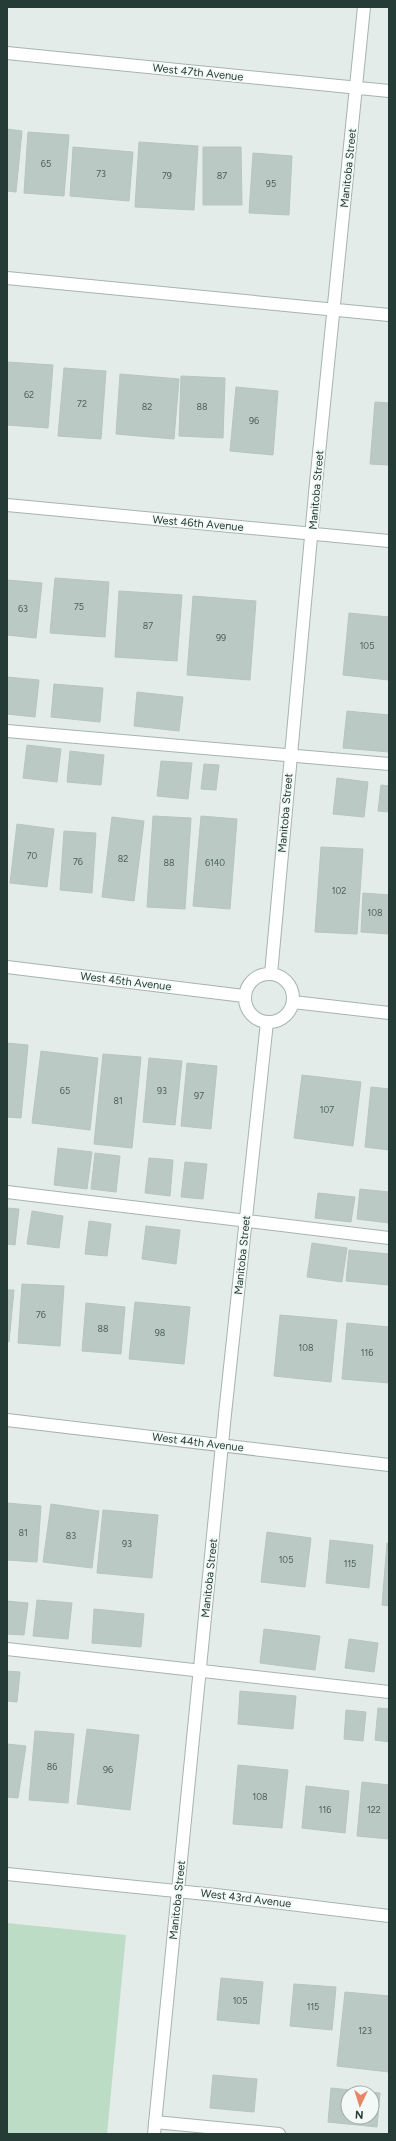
<svg xmlns="http://www.w3.org/2000/svg" width="396" height="2141" viewBox="0 0 396 2141" font-family="Figtree,sans-serif">
<style>
.green{fill:#bddcc5}
.building{fill:#bbc9c4;stroke:#b6c5bf;fill-rule:evenodd}
.lines{fill:none;stroke-linecap:round;stroke-linejoin:round}
.minor-casing{stroke:#a6b4af;stroke-width:14}
.minor{stroke:#fff;stroke-width:12}
.labels{text-anchor:middle;stroke-width:3.5;stroke-linejoin:round;paint-order:stroke}
.number-label{font-size:9px;fill:#4a5f59}
.street-label{font-size:11px;fill:#243c35;stroke:#f3f9f6}
</style>
<rect width="100%" height="100%" fill="#e3ece8"/>
<path class="green" d="M7,1923L126,1935L107,2134H7Z"/>
<path class="building" d="M7,129L22,131L16,192L7,191Z
M28,132L69,135L64,196L24,193Z
M139,142L198,146L194,210L135,207Z
M73,147L133,152L129,201L70,196Z
M203,147H241L242,205H203Z
M253,153L292,156L289,215L249,213Z
M7,362L53,365L48,428L7,425Z
M64,368L106,371L101,439L58,436Z
M120,374L179,379L174,439L116,434Z
M181,376L225,378L223,438L179,436Z
M236,387L278,391L273,455L230,451Z
M375,402L389,403V465L370,464Z
M55,578L109,582L105,637L50,633Z
M7,580L42,583L36,638L7,635Z
M119,591L182,595L177,661L115,657Z
M193,596L256,601L250,680L187,675Z
M349,613L389,617V680L343,675Z
M7,677L39,680L35,717L7,714Z
M54,684L103,688L100,722L51,717Z
M137,692L183,697L179,731L134,726Z
M347,711L389,715V752L343,748Z
M27,745L61,749L57,782L23,778Z
M70,751L104,755L101,785L67,782Z
M161,761L192,763L188,799L157,796Z
M204,764L219,765L216,790L201,789Z
M337,778L368,782L364,817L333,814Z
M381,785L389,786V812L378,811Z
M153,816L191,818L185,909L147,907Z
M201,816L237,819L230,909L193,906Z
M112,817L144,821L134,901L102,897Z
M17,824L54,829L47,887L10,883Z
M64,831L96,833L92,893L60,890Z
M321,847L363,849L357,934L315,932Z
M363,893L389,895V934L361,932Z
M7,1043L28,1045L21,1118L7,1117Z
M41,1051L98,1058L90,1130L32,1123Z
M103,1054L141,1057L132,1148L94,1144Z
M149,1058L182,1061L175,1125L143,1122Z
M187,1063L217,1066L211,1129L181,1126Z
M302,1075L361,1082L353,1146L294,1138Z
M371,1087L389,1089V1150L365,1147Z
M58,1148L92,1152L87,1189L54,1185Z
M95,1153L120,1156L116,1192L91,1189Z
M149,1158L173,1160L170,1196L145,1193Z
M185,1162L207,1164L203,1199L181,1197Z
M360,1189L389,1192V1223L357,1219Z
M318,1193L355,1197L351,1222L315,1218Z
M7,1208L19,1209L15,1245L7,1244Z
M32,1211L63,1216L59,1248L27,1244Z
M89,1221L111,1224L107,1256L85,1254Z
M146,1226L180,1230L176,1264L142,1259Z
M312,1243L347,1248L342,1282L307,1277Z
M349,1250L389,1254V1285L346,1281Z
M22,1284L64,1286L60,1346L18,1343Z
M7,1290H14L9,1342L7,1341Z
M135,1302L190,1307L184,1364L129,1359Z
M86,1303L125,1307L121,1354L82,1351Z
M280,1315L337,1320L331,1382L274,1376Z
M347,1323L389,1327V1383L342,1379Z
M7,1503L41,1506L37,1562L7,1560Z
M51,1504L99,1511L92,1568L43,1562Z
M103,1510L158,1515L152,1578L97,1573Z
M267,1532L311,1538L305,1587L261,1582Z
M330,1540L373,1545L369,1588L326,1583Z
M387,1543L389,1544V1606L382,1605Z
M37,1600L72,1603L68,1639L33,1636Z
M7,1601L28,1603L24,1635L7,1634Z
M94,1609L144,1614L141,1647L92,1643Z
M264,1629L320,1636L315,1670L260,1663Z
M349,1639L378,1643L374,1672L345,1668Z
M7,1671L20,1672L17,1702L7,1701Z
M240,1691L296,1696L293,1729L238,1724Z
M378,1708L389,1709V1742L375,1740Z
M346,1710L366,1712L363,1741L344,1739Z
M87,1729L139,1735L130,1810L77,1804Z
M35,1731L74,1734L68,1803L29,1800Z
M7,1744L26,1746L18,1798L7,1797Z
M238,1765L288,1770L282,1828L233,1824Z
M362,1782L389,1785V1839L357,1836Z
M306,1786L349,1791L345,1833L302,1828Z
M221,1978L263,1982L259,2024L217,2020Z
M294,1984L336,1987L332,2030L290,2026Z
M345,1992L389,1996V2072L337,2066Z
M213,2075L257,2079L254,2112L210,2108Z
M331,2088L380,2093L377,2127L328,2122ZM348,2093H372V2117H348Z"/>
<g class="lines">
<g class="minor-casing">
<path id="minor" d="M7,53L389,91
M7,278L389,315
M7,505L389,541
M7,731L389,764
M7,967L244,996
M245 998a24 24 0 1 1 48 0a24 24 0 1 1-48 0Z
M271,974L315,493L364,7
M293,1002L389,1013
M7,1192L389,1238
M7,1420L389,1465
M7,1649L389,1692
M7,1874L216,1895L389,1916
M155,2122L279,2134
M154,2134L225,1414L267,1022"/>
</g>
<use href="#minor" class="minor"/>
</g>
<g class="labels">
<g class="number-label">
<text x="46" y="167">65</text>
<text x="101" y="177">73</text>
<text x="167" y="179">79</text>
<text x="222" y="179">87</text>
<text x="271" y="187">95</text>
<text x="29" y="398">62</text>
<text x="82" y="407">72</text>
<text x="147" y="410">82</text>
<text x="202" y="410">88</text>
<text x="254" y="424">96</text>
<text x="79" y="610">75</text>
<text x="23" y="612">63</text>
<text x="148" y="629">87</text>
<text x="221" y="641">99</text>
<text x="367" y="649">105</text>
<text x="32" y="859">70</text>
<text x="123" y="862">82</text>
<text x="78" y="865">76</text>
<text x="169" y="866">88</text>
<text x="215" y="866">6140</text>
<text x="339" y="894">102</text>
<text x="375" y="916">108</text>
<text x="65" y="1094">65</text>
<text x="162" y="1094">93</text>
<text x="199" y="1099">97</text>
<text x="118" y="1104">81</text>
<text x="327" y="1113">107</text>
<text x="41" y="1318">76</text>
<text x="103" y="1332">88</text>
<text x="160" y="1336">98</text>
<text x="306" y="1351">108</text>
<text x="367" y="1356">116</text>
<text x="23" y="1536">81</text>
<text x="71" y="1539">83</text>
<text x="127" y="1547">93</text>
<text x="286" y="1563">105</text>
<text x="350" y="1567">115</text>
<text x="52" y="1770">86</text>
<text x="108" y="1773">96</text>
<text x="260" y="1800">108</text>
<text x="325" y="1813">116</text>
<text x="374" y="1813">122</text>
<text x="240" y="2004">105</text>
<text x="313" y="2010">115</text>
<text x="365" y="2034">123</text>
</g>
<g class="street-label">
<text transform="translate(198 72) rotate(6)" y="4">West 47th Avenue</text>
<text transform="translate(348 168) rotate(-84)" y="4">Manitoba Street</text>
<text transform="translate(316 490) rotate(-85)" y="4">Manitoba Street</text>
<text transform="translate(198 523) rotate(5)" y="4">West 46th Avenue</text>
<text transform="translate(285 813) rotate(-85)" y="4">Manitoba Street</text>
<text transform="translate(126 981) rotate(7)" y="4">West 45th Avenue</text>
<text transform="translate(242 1255) rotate(-84)" y="4">Manitoba Street</text>
<text transform="translate(198 1442) rotate(7)" y="4">West 44th Avenue</text>
<text transform="translate(209 1578) rotate(-84)" y="4">Manitoba Street</text>
<text transform="translate(246 1898) rotate(7)" y="4">West 43rd Avenue</text>
<text transform="translate(177 1900) rotate(-84)" y="4">Manitoba Street</text>
</g>
</g>
<rect width="396" height="2141" fill="none" stroke="#243c35" stroke-width="16"/>
<g transform="translate(360 2105) rotate(184)"><circle r="19" fill="#f3f9f6" stroke="#a0ada9"/>
<path d="M0-3L7 15L0 10L-7 15Z" fill="#e98464"/>
<text y="-6" font-size="11" font-weight="bold" text-anchor="middle" fill="#243c35">N</text>
</g>
</svg>
